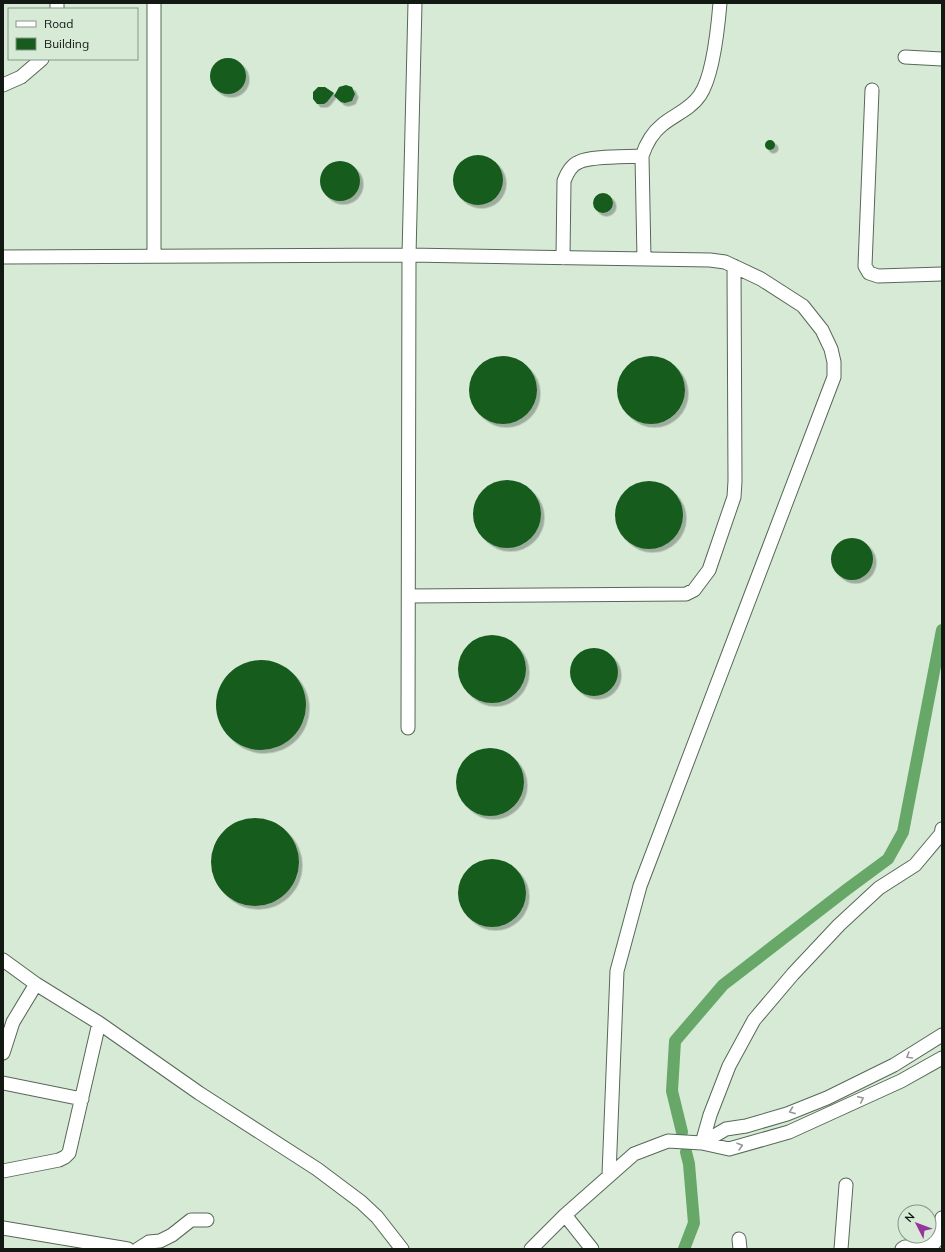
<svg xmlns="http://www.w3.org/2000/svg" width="945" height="1252" viewBox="0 0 945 1252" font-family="Mulish,sans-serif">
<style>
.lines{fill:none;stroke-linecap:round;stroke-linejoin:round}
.canal{stroke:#67a869;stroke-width:12}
.building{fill:#175b1f;filter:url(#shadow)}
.minor-casing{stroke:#576857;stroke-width:15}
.minor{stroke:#fff;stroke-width:13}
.oneway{stroke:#949794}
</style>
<defs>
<filter id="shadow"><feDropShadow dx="3.5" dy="3.5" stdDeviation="0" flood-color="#0004"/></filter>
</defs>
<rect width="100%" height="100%" fill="#d6ead6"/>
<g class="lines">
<path class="canal" d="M682,1132L672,1091L675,1041L723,985L846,890L888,859L903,832L942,630
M684,1249L694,1223L689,1164L686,1152"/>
</g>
<path class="building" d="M210 76a18 18 0 1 1 36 0a18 18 0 1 1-36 0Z
M346,85L352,87L355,94L352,101L345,103L341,102L334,96L339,87Z
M318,87H325L334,93L327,102L324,104H317L313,99V92Z
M765 145a5 5 0 1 1 10 0a5 5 0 1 1-10 0Z
M453 180a25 25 0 1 1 50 0a25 25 0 1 1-50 0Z
M320 181a20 20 0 1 1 40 0a20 20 0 1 1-40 0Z
M593 203a10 10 0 1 1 20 0a10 10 0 1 1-20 0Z
M617 390a34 34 0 1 1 68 0a34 34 0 1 1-68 0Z
M469 390a34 34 0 1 1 68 0a34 34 0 1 1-68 0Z
M473 514a34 34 0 1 1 68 0a34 34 0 1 1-68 0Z
M615 515a34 34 0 1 1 68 0a34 34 0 1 1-68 0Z
M831 559a21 21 0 1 1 42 0a21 21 0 1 1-42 0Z
M458 669a34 34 0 1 1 68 0a34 34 0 1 1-68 0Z
M570 672a24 24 0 1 1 48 0a24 24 0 1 1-48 0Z
M216 705a45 45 0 1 1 90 0a45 45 0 1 1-90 0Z
M456 782a34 34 0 1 1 68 0a34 34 0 1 1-68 0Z
M211 862a44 44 0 1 1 88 0a44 44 0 1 1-88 0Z
M458 893a34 34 0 1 1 68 0a34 34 0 1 1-68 0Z"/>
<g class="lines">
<g class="minor-casing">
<path id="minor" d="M57,3V9
M154,3V256
M905,57L942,59
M3,85L21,77L42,59
M872,90L865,266L869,273L878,276L942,274
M3,257L409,255L710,260L725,262L761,279L803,306L822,330L831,349L834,362V377L640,886L617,971L609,1175
M563,258L564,181C567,173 571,165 579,162C590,156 628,157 642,156
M644,259L642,156C646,144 652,133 662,125C674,115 691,109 700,95C713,76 718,27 720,3
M409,596L686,594L694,590L709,570L734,497L735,481L734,266
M408,728L409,255L415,3
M3,960L36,984L99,1023L199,1093L317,1169L361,1202L377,1217L402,1249
M3,1053L13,1022L36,984
M3,1083L82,1099
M702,1143L710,1115L729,1066L754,1020L793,974L839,925L879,888L915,865L941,834L942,829
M702,1143L726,1129L746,1126L787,1114L827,1098L894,1065L942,1035
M3,1171L59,1160L65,1157L69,1153L99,1023
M565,1215L592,1249
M3,1228L128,1249
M739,1239L740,1249
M138,1249L149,1242L160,1241L172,1235L191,1220H207
M531,1249L565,1215L634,1154L668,1141L702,1143L729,1149L789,1132L901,1081L942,1058
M841,1249L846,1185
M902,1249L905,1247L932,1245C940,1239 940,1228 942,1218"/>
</g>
<use href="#minor" class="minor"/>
</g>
<defs><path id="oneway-chevron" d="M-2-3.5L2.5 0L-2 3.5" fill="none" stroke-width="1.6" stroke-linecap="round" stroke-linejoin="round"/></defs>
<g class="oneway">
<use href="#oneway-chevron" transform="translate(909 1056) rotate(149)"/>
<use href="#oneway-chevron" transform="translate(861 1099) rotate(-25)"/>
<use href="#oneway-chevron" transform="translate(792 1111) rotate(159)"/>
<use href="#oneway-chevron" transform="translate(740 1146) rotate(-16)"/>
</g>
<rect width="945" height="1252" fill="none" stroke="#121812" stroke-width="8"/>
<rect x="8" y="8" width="130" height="52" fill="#d6ead6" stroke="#889688"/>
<rect x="16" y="21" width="20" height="6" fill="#ffffff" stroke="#889688"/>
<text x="44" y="28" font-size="12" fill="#121812">Road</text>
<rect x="16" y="38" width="20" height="12" fill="#175b1f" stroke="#889688"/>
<text x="44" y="48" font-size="12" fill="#121812">Building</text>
<g transform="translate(917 1224) rotate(312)"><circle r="19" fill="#d6ead6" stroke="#889688"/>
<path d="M0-3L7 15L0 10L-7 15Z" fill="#96359d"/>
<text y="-6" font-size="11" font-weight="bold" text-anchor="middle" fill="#121812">N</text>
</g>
</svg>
